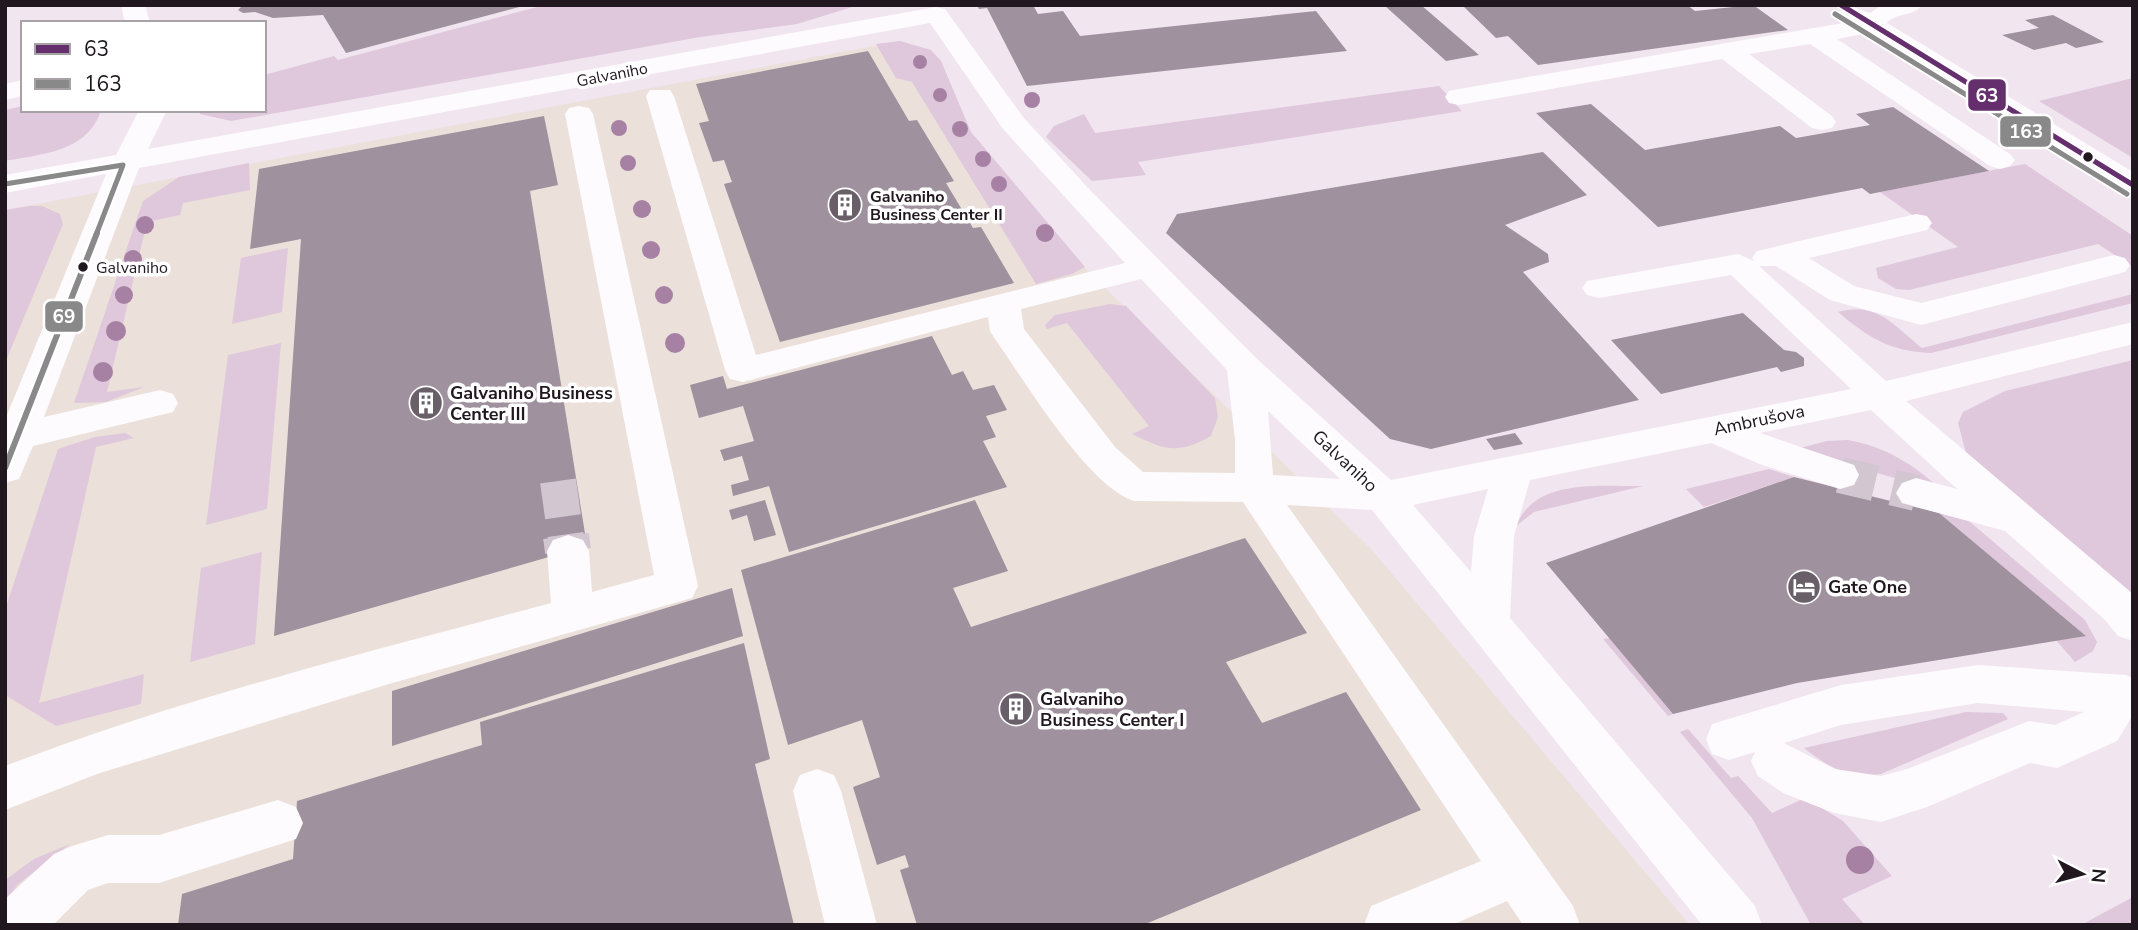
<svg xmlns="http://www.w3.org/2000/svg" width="2138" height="930" viewBox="0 0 2138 930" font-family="'Nunito Sans',sans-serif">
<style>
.commercial{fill:#ece0da}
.green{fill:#dfc7dc}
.building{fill:#9f919d}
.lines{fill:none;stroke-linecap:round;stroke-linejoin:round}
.minor-tunnel-far1{stroke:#d2c6d1;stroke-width:36;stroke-dasharray:36 18;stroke-linecap:butt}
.minor-tunnel{stroke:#d2c6d1;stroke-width:46;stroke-dasharray:46 23;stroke-linecap:butt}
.minor{fill:#fdfbfd;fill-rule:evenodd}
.bus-1-casing{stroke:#fff;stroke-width:9}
.bus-2-casing{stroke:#fff;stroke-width:9}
.bus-3-far1-casing{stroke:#fff;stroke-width:9}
.bus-3-casing{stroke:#fff;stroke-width:11}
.bus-1{stroke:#642f6c;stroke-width:5}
.bus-2{stroke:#898989;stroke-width:5}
.bus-3-far1{stroke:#898989;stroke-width:5}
.bus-3{stroke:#898989;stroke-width:6}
.tree{fill:#a681a4}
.bus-dot{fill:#20171f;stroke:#fff;stroke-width:2.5}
.labels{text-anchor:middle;stroke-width:7;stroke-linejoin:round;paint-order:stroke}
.far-street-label{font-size:16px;fill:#20171f;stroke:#fff}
.far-poi-label{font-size:16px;font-weight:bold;fill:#20171f;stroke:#fff;text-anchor:start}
.bus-label{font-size:16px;fill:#20171f;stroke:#fff;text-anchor:start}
.poi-label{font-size:18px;font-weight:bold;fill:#20171f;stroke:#fff;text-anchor:start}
.street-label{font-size:18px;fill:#20171f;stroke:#fff}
.line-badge{stroke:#fff;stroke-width:2.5}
.badge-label{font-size:19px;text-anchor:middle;font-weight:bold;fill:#fff}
</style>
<rect width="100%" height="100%" fill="#f1e5f0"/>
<path class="commercial" d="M900,41L931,50L941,61L971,132L1084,267L1371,549L1690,925H5V210Z"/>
<path class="green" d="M545,5H859L797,24L700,37L231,121L200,114L199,110H264V75L334,56L338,60Z
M900,41L931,50L941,61L971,132L1085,267L1072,274L1036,284L912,82L896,78L876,44Z
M2133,78V158L2039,101Z
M1439,86L1462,111L1138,162L1146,175L1092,181L1046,137L1054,126L1084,114L1095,133Z
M23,106V110H101C88,152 42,154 5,161V110Z
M249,163L250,190L183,203L180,215L147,222L107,392L144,387L106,402L74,403L143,201L179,177Z
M2025,164L2133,236V267L2098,244L1909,290L1896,289L1878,278L1876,268L1958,247L1880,192Z
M30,206H42L60,214L63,224L5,363V210Z
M288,248L282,312L232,324L241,258Z
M2133,294V303L1931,353C1889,351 1869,338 1838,312C1877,301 1893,325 1922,348Z
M1110,304L1126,306L1215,398L1218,417L1211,436C1177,455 1165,450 1132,434L1149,426L1067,323L1047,329L1045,325L1055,315Z
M281,343L267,509L206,525L228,355Z
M2133,360V598L1966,453L1958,423L1963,412L2005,391Z
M125,433L134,438L96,447L39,703L144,674L141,704L56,726L5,695V610L58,449L95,437Z
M1848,440C1887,447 1914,465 1943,491L1799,452L1800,448L1827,441Z
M1769,469L1794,477L1704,507L1686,489Z
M1643,486L1534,512L1516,526C1536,477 1601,487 1643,486Z
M1939,513L1969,521L2085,620L2097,642L2093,651L2075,662L2056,640L2085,635Z
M262,552L255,644L190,662L201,568Z
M1610,638L1673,714L1668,716L1603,639Z
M1966,712L2003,713L2008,719L1881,774C1848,778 1829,768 1804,748Z
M1688,729L1731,778L1738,776L1772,813L1805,798L1843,821L1892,876L1842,899L1865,925H1811L1752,818L1680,732Z
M70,844L17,885L5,905V880L34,859Z
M2133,897V925H2081Z"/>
<path class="building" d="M243,5H523V6L346,53L323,15L273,18L255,12L243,13L238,10Z
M977,5H1033L1038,14L1063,11L1080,36L1316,11L1347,51L1027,86L987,8L979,9Z
M1384,5H1421L1479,55L1446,61Z
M1462,5H1687L1695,11L1753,5L1788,30L1538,65L1508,36L1496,38Z
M2053,15L2104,42L2076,48L2066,43L2034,50L2002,35L2039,28L2025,20Z
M868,51L909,121L917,120L954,181L946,183L973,228L981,227L1014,283L780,342L724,184L732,182L724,160L713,162L699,123L709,121L696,84Z
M1591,104L1645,150L1780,126L1796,138L1870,125L1856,114L1893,107L1989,171L1870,194L1862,188L1658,227L1536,113Z
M544,116L558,185L530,191L587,546L274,636L301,239L250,249L259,169Z
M1543,152L1587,195L1505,225L1548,254L1549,262L1523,272L1639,400L1431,449L1390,439L1166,233L1177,214Z
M1743,313L1784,350L1796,352L1804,358V366L1781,372L1777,367L1661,394L1611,340Z
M932,336L952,375L963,371L973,390L994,385L1007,410L986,416L996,437L983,441L1007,487L789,552L769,486L733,496L731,485L749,480L742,456L724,461L720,450L754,441L743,406L699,418L690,385L723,376L727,389Z
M1515,433L1523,444L1494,450L1486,439Z
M1794,477L1939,513L2086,636L1797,683L1673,714L1546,563Z
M765,500L776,535L754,541L747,515L732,520L729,510Z
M975,500L1008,571L953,588L971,627L1245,538L1307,633L1226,662L1262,723L1346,692L1421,810L1143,925H917L900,870L909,867L905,855L877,865L853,787L880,777L862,720L788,745L741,570Z
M732,588L743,636L392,746V691Z
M744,643L770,759L755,764L794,925H178L182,894L293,859L297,801L482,745L480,722Z"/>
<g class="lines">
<path class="minor-tunnel-far1" d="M1840,475L1916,493
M558,481L566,538"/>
<path class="minor-tunnel" d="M566,536L568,551"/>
<path class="minor" d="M121,5H145L150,23H125Z
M1848,5L1870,13L1882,5H1922C1914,17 1896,12 1887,23L2133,172V194L2122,191L1868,33L1837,39L2010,154L2015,160L2010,166L2000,169L1990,166L1810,44L1749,54L1832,116L1836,122L1832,128L1822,130L1812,128L1722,59L1459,105L1449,103L1445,97L1449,91L1459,89L1849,22L1839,12Z
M936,7L945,9L1023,117L1089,189L1257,359L1391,480L1851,389L1731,275L1599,298L1587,295L1582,288L1587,281L1738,254L1754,261L1752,258L1757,251L1916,214L1927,216L1932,223L1927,230L1809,258L1854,286L1921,303L2114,255L2125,258L2130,265L2125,272L1921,325L1830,300L1776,266H1759L1886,381L2133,322V344L1906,401L2133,594V641L2118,636L2105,620L2005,531L1902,503L1896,493L1902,483L1916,478L1957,489L1871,410L1760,433L1854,465L1859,475L1854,485L1840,489L1762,465L1711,443L1530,480L1514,536L1510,618L1755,906L1762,925H1702L1372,510L1287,505L1573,906L1580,925H1523L1507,901L1452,925H1364L1371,906L1481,861L1243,502L1134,501C1087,486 1025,381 995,339L990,331L988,317L743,382L730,379L725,370L646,96L650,90H670L674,96L756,355L1125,263L1003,129L930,23L139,168L44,417L160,390L173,394L178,403L173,412L33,446L19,479L5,483V420L106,174L5,193V175L116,155L139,110H167L148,149ZM1141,279L1227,370L1235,439V473L1143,472L1115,447L1024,329L1021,309ZM1268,411L1340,479L1273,475ZM1488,489L1474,536L1471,572L1413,505Z
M23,80V96L5,100V84Z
M579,106L589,108L593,114L698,586L692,598L389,684L97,774L5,810V766C182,698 368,652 551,603L547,551L553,540L568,535L583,540L589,551L592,592L654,575L565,114L569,108Z
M1978,665L2126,675L2133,678V715L2117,741L2057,768L2030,763L1927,807L1881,822L1834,813L1783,793L1758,776L1751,761L1755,752L1729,760L1712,754L1706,739L1712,724L1841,685ZM1978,703L2084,712L2055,725L2029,721L1907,769L1881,776L1835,769L1784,743L1841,725Z
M817,769L834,775L841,791L877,925H825L793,791L800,775Z
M278,800L296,807L303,823L296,839L159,883H108L88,890L53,925H5L6,898L54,854L72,846L108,835H159Z"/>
<g class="bus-1-casing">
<path id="bus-1" d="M1841,5L2133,185"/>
</g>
<g class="bus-2-casing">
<path id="bus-2" d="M1835,14L2127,194"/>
</g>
<g class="bus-3-far1-casing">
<path id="bus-3-far1" d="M5,184L123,165
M96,235L123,165"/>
</g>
<g class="bus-3-casing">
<path id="bus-3" d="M5,468L97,233"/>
</g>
<use href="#bus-1" class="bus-1"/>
<use href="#bus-2" class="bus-2"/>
<use href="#bus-3-far1" class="bus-3-far1"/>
<use href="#bus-3" class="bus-3"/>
</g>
<g class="tree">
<circle cx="920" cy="62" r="7"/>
<circle cx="940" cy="95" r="7"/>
<circle cx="1032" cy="100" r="8"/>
<circle cx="619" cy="128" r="8"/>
<circle cx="960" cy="129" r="8"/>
<circle cx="983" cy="159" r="8"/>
<circle cx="628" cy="163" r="8"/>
<circle cx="999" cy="184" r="8"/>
<circle cx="642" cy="209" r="9"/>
<circle cx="145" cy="225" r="9"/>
<circle cx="1045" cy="233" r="9"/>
<circle cx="651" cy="250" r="9"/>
<circle cx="133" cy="259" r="9"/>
<circle cx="124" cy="295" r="9"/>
<circle cx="664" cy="295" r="9"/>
<circle cx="116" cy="331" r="10"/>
<circle cx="675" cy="343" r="10"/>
<circle cx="103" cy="372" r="10"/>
<circle cx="1860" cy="860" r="14"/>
</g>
<defs>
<g id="building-disc" transform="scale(1.75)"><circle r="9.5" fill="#695f68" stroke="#fff"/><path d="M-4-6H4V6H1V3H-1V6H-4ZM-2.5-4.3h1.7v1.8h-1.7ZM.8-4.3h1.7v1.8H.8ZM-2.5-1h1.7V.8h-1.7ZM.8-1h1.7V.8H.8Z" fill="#fff"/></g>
<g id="hotel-disc" transform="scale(1.75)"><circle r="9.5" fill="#695f68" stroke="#fff"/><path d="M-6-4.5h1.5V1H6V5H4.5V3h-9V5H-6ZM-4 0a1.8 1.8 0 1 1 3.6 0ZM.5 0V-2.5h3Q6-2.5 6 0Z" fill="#fff"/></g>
</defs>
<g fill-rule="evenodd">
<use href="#building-disc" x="845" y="205"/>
<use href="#building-disc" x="426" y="403"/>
<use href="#hotel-disc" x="1804" y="587"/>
<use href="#building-disc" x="1016" y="709"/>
</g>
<g class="bus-dot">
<circle cx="2088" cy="157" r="6"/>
<circle cx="83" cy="267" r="6"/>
</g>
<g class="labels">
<g class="far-street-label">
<text transform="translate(612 74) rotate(-11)" y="6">Galvaniho</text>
</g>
<g class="far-poi-label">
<text x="870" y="202">Galvaniho<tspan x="870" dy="18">Business Center II</tspan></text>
</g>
<g class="bus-label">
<text x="96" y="273">Galvaniho</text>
</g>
<g class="poi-label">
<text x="450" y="399">Galvaniho Business<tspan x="450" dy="21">Center III</tspan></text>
<text x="1828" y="593">Gate One</text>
<text x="1040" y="705">Galvaniho<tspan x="1040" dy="21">Business Center I</tspan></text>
</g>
<g class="street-label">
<text transform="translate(1759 420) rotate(-12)" y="6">Ambrušova</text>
<text transform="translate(1345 461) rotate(43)" y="6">Galvaniho</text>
</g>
</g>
<g class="line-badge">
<rect x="1967" y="78" width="40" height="34" rx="7" fill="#642f6c"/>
<rect x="1999" y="115" width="53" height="33" rx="7" fill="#898989"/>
<rect x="44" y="300" width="40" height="33" rx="7" fill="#898989"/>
</g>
<g class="badge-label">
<text x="1987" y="102">63</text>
<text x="2026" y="138">163</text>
<text x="64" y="323">69</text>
</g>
<rect width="2138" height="930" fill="none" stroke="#20171f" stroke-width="14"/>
<rect x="21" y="21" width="245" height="91" fill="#ffffff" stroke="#a6a2a5" stroke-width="2"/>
<rect x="35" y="44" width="35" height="10" fill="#642f6c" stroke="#a6a2a5" stroke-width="2"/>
<text x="84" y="56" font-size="21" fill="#20171f">63</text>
<rect x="35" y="79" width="35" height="10" fill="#898989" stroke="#a6a2a5" stroke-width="2"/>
<text x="84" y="91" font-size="21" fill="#20171f">163</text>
<g transform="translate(2082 874) rotate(96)" stroke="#ffffff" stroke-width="5" paint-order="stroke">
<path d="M0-5L12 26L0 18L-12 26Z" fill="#20171f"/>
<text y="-10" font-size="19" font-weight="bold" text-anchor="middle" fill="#20171f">N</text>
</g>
</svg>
